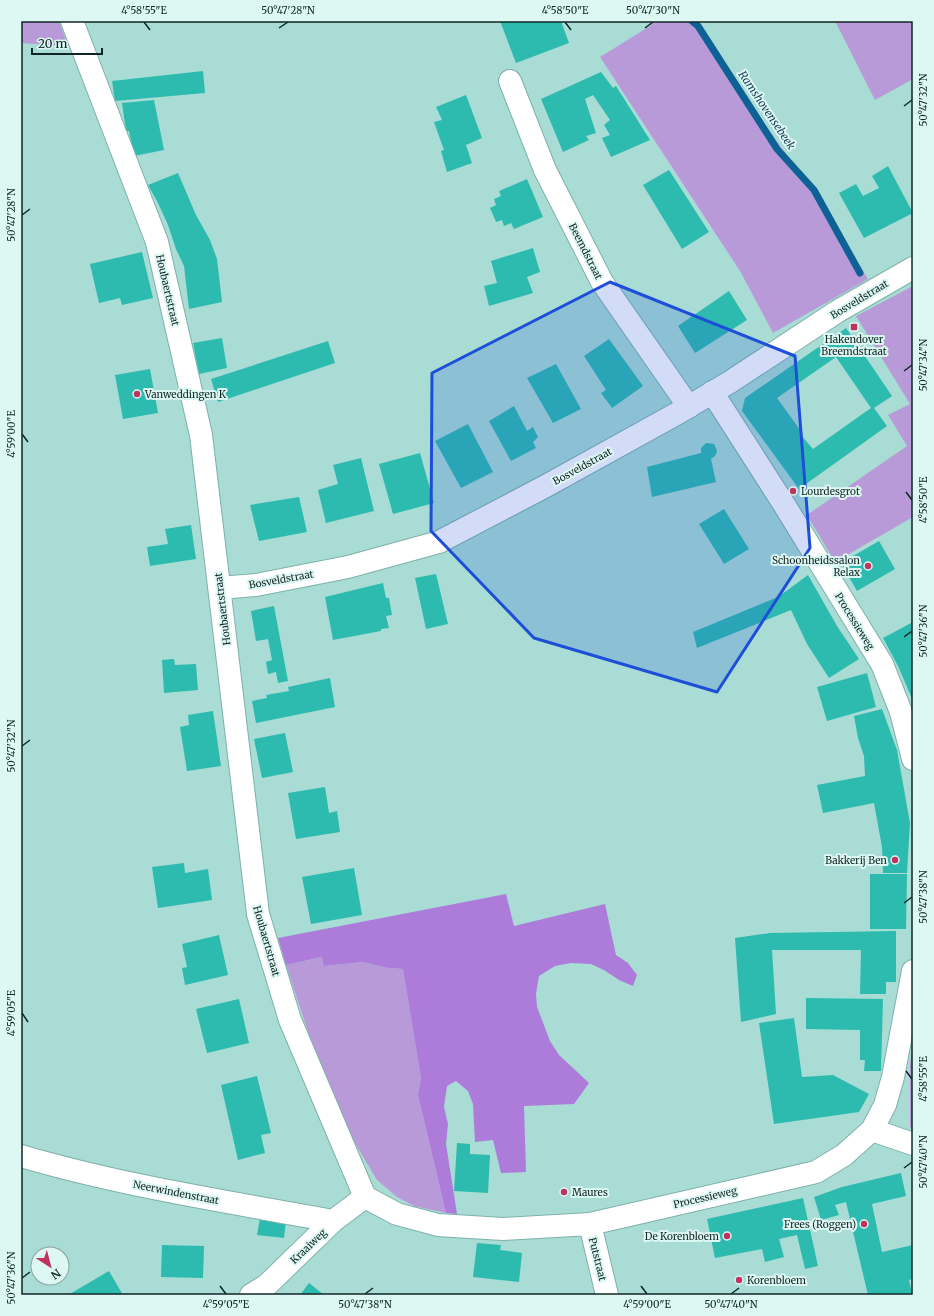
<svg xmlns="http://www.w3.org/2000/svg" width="934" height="1316" viewBox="0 0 934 1316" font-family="Merriweather,serif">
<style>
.green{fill:#b99ad8}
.forest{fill:#ad7bda}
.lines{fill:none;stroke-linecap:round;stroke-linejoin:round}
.stream{stroke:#0e6195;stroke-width:7}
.building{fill:#2ebbaf;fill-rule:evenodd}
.minor-casing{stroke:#7eb1ab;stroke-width:24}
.minor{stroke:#fff;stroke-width:22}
.marked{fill:#1d4ed8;fill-opacity:0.2;stroke:#1d4ed8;stroke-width:3;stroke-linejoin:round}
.ticks{fill:none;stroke:#112624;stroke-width:1.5}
.poi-dot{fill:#c1335f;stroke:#ddf7f3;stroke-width:1.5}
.labels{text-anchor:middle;stroke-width:4;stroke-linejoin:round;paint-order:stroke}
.street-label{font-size:10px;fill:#112624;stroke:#ddf7f3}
.poi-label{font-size:10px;fill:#112624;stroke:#ddf7f3;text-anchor:start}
.water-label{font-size:11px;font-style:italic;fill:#153a5a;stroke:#ddf7f3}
.neatline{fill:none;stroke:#112624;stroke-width:1.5}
.ticks-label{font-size:10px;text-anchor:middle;fill:#112624}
</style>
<rect width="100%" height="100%" fill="#a8dcd5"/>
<path class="green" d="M21,21H59L68,46L21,43Z
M653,21H691L808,185L868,279L773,333L740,271L600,57L650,26Z
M835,21H913V79L875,100Z
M913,286V517L835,562L807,515L907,446L888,415L910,404L856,316Z
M323,957L325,966L363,962L388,968L403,969L421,1078L418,1095L446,1213L414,1206L397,1197L377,1180L349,1133L312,1044L286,965Z
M913,1044V1129L910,1127V1064Z"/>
<path class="forest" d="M506,894L514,926L605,904L616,955L628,963L637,975L633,986L619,980L604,970L591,964L571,963L555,966L539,976L536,994L537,1007L550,1041L559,1055L589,1083L574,1104L524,1106L526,1172L501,1173L493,1140L475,1142L473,1104L468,1091L456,1081L447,1086L444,1107L448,1124L446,1144L457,1214L446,1213L418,1095L421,1078L403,969L388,968L363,962L324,966L322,957L286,965L278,938Z"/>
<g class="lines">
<path class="stream" d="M692,21L698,26L777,149L814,190L860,273"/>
</g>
<path class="building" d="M500,21H561L569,43L516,63Z
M203,71L205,93L115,101L112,81Z
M601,72L613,88L616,86L650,140L611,157L602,138L610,135L604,125L610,120L593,95L585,99L596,133L586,136L589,140L563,152L541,99Z
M466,95L482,138L466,145L472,163L447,172L441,151L444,150L434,122L442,120L436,107Z
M154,100L164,150L134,156L129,131H126L122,103Z
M888,166L913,213L864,238L839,193L856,184L863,196L879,188L872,176Z
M669,170L709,232L682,249L643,185Z
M178,173L196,215L210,240L217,259L222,302L189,309L184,266L176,249L168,225L158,203L148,185Z
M527,179L543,217L514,229L511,223L504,226L502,220L496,222L490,208L496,205L494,199L501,196L499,191Z
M533,248L540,272L527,277L533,293L489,306L484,286L497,283L491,261Z
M142,252L153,298L122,305L120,298L99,303L90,264Z
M729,291L747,320L695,353L678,326Z
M846,328L892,396L874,408L887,426L799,489L742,411L745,398ZM836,357L871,408L813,449L801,435L803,434L777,398Z
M222,338L227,368L199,374L193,343Z
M609,339L643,386L612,408L601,393L606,390L584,356Z
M328,341L335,363L218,402L211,379Z
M556,364L581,409L553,423L527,378Z
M150,369L158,413L123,419L115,375Z
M514,406L527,431L533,427L538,437L533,442L536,448L511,461L489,421Z
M468,424L493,472L461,488L435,441Z
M706,443L714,444L716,448L717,452L715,456L711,459L716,482L652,497L647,467L701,453V448Z
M420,453L434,503L393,514L379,464Z
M361,458L374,511L326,523L318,490L338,484L333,465Z
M299,497L307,532L259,541L250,505Z
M724,509L749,549L724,564L699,524Z
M191,525L196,559L150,566L147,547L168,544L165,529Z
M879,541L895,569L857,591L841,563Z
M436,574L448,624L426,629L415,578Z
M808,575L837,626L859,659L829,678L807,644L791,610L697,648L693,632L778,597Z
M383,583L386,598H389L392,615L386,616L389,628L381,629V631L333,640L325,597Z
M274,606L288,681L278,683L276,672L268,674L266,662L272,660L268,639L256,641L251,611Z
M913,622V701L898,666L883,638Z
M174,659L175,665L196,664L198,690L164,693L162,660Z
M867,673L876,707L827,721L817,687Z
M330,678L335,707L256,723L252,701L267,698L266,695L289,691L288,687Z
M882,709L897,750L910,823L907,873H883L882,847L874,803L823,813L817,785L865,776L864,756L858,738L854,716Z
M213,711L221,766L187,771L180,727L189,725L188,715Z
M285,733L293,772L262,778L254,739Z
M325,787L329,813L337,811L340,832L296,839L288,793Z
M184,863L185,873L208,869L212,900L158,908L152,867Z
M354,868L362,915L311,924L302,877Z
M870,874H907L906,929H870Z
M896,931V982H886V994H860L861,950H772L776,1014L741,1022L735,938L770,933Z
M219,935L228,975L185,985L182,968L187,967L182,944Z
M806,998L883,999L881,1071H864L865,1060H860V1030L806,1029Z
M239,999L249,1043L207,1053L196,1009Z
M794,1018L802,1077L833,1075L869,1094L859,1112L774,1124L759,1023Z
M257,1076L271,1133L261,1135L265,1153L238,1160L221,1085Z
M457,1143L470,1144V1154L490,1155L488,1193L454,1191Z
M901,1173L906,1196L872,1204L882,1252L913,1245V1279L909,1280L912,1293L904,1295H868L846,1202L835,1205L839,1215L821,1220L814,1197L842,1187Z
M803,1198L818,1266L805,1269L797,1235L779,1239L784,1257L765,1262L762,1249L715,1258L707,1219Z
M260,1218L286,1221L284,1238L257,1235Z
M477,1243L501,1245L500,1250L522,1253L519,1282L473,1277Z
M162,1245L204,1246L203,1278L161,1277Z
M109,1271L123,1295H68Z
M309,1283L324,1295H300Z"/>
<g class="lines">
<g class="minor-casing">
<path id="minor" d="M72,21L157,242L201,435L258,914L290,1020L365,1197
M510,81L545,170L602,282L689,407
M712,392L785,506L882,664L901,712L913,759
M220,588L256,585L348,567L439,542L544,487L678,413L730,382L838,311L913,268
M872,1130L913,1144
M21,1156C123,1186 229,1202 333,1221
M365,1197L397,1214L438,1225L503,1229L590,1224L816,1172L844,1155L872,1130L885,1105L893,1077L913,971
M590,1224L607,1295
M251,1295L267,1285L333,1221L365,1197"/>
</g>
<use href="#minor" class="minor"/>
</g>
<path class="marked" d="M610,282L795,356L810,548L717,692L534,638L431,531L432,373Z"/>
<path class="ticks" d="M144,22L150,30M565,22L571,30M279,28L288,22M645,28L653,22M904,106L912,100M22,215L30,209M904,371L912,365M22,434L28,442M906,492L912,500M904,637L912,631M22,746L30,740M904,903L912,897M22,1013L28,1022M906,1071L912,1079M904,1168L912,1162M22,1278L30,1272M220,1286L226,1294M641,1286L647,1294M365,1294L373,1288M731,1294L739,1288"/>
<g class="poi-dot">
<rect x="850" y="323" width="8" height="8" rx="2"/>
<circle cx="137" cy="394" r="4"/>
<circle cx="793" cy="491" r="4"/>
<circle cx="868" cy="566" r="4"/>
<circle cx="895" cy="860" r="4"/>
<circle cx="564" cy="1192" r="4"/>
<circle cx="864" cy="1224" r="4"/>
<circle cx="727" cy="1236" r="4"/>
<circle cx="739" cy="1280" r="4"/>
</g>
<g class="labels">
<g class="street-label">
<text transform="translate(586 251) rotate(63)" y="4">Beemdstraat</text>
<text transform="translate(168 290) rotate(77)" y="4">Houbaertstraat</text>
<text transform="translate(859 299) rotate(-31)" y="4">Bosveldstraat</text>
<text transform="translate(582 466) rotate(-29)" y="4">Bosveldstraat</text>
<text transform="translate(281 579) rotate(-10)" y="4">Bosveldstraat</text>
<text transform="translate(222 609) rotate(-97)" y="4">Houbaertstraat</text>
<text transform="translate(855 621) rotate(58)" y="4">Processieweg</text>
<text transform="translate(267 941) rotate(74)" y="4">Houbaertstraat</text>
<text transform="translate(176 1192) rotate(11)" y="4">Neerwindenstraat</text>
<text transform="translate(705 1197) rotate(-13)" y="4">Processieweg</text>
<text transform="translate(308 1246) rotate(-44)" y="4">Kraaiweg</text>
<text transform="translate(598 1259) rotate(76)" y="4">Putstraat</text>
</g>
<g class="poi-label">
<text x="854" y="343" text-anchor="middle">Hakendover<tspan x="854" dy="12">Breemdstraat</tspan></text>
<text x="145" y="398">Vanweddingen K</text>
<text x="801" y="495">Lourdesgrot</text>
<text x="860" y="564" text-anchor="end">Schoonheidssalon<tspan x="860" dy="12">Relax</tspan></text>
<text x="887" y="864" text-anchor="end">Bakkerij Ben</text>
<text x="572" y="1196">Maures</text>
<text x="856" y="1228" text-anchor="end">Frees (Roggen)</text>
<text x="719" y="1240" text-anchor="end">De Korenbloem</text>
<text x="747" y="1284">Korenbloem</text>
</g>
<g class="water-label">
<text transform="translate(767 110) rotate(56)" y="4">Ramshovensebeek</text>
</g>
</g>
<rect width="934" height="1316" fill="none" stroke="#ddf7f3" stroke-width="44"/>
<g transform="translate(50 1266) rotate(144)"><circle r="19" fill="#ddf7f3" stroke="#8ba3a0"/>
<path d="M0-3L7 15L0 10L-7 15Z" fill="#c1335f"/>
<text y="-6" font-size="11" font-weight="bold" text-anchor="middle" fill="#112624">N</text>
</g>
<path d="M32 48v6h70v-6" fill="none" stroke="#112624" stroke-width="2"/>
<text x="38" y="48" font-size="12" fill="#112624" stroke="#ddf7f3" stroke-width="3" paint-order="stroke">20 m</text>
<rect x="22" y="22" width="890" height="1272" class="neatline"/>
<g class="ticks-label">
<text x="144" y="14">4°58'55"E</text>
<text x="288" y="14">50°47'28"N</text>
<text x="565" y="14">4°58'50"E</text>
<text x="653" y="14">50°47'30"N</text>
<text transform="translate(923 100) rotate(-90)" y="4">50°47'32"N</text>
<text transform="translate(11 215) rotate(-90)" y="4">50°47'28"N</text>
<text transform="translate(923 365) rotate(-90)" y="4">50°47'34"N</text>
<text transform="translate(11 434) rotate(-90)" y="4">4°59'00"E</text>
<text transform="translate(923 500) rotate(-90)" y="4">4°58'50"E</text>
<text transform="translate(923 631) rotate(-90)" y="4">50°47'36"N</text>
<text transform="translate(11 746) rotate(-90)" y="4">50°47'32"N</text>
<text transform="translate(923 897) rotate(-90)" y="4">50°47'38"N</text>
<text transform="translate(11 1013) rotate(-90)" y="4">4°59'05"E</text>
<text transform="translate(923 1079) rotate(-90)" y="4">4°58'55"E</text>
<text transform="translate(923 1162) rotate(-90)" y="4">50°47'40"N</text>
<text transform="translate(11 1278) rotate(-90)" y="4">50°47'36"N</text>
<text x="226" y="1308">4°59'05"E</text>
<text x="365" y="1308">50°47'38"N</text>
<text x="647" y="1308">4°59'00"E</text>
<text x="731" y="1308">50°47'40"N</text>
</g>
</svg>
